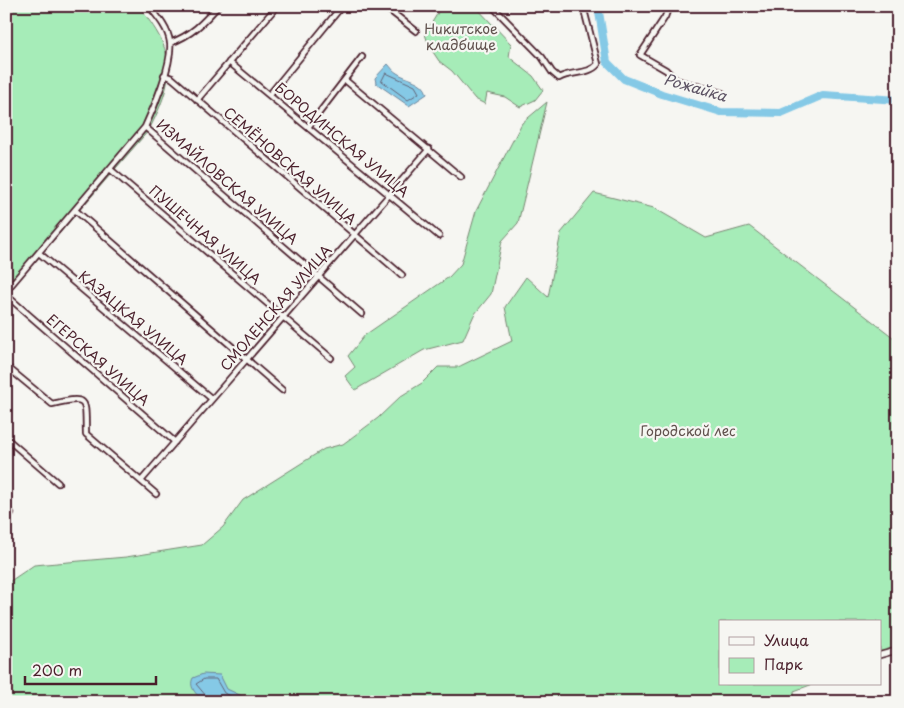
<svg xmlns="http://www.w3.org/2000/svg" width="904" height="708" viewBox="0 0 904 708" font-family="'Playpen Sans',sans-serif">
<style>
.green{fill:#a6ecb8;stroke:#788672}
.water{fill:#85c9e6;stroke:#6d859b}
.lines{fill:none;stroke-linecap:round;stroke-linejoin:round}
.shore{stroke:#626376;stroke-width:1}
.stream{stroke:#6d859b;stroke-width:1}
.river{stroke:#85c9e6;stroke-width:8}
.minor-casing{stroke:#4a1f2b;stroke-width:8}
.minor{stroke:#f6f6f2;stroke-width:4.5}
.labels{text-anchor:middle;stroke-width:4.5;stroke-linejoin:round;paint-order:stroke}
.park-label{font-size:14px;fill:#61524e;stroke:#f6f6f2}
.street-label{font-size:14px;fill:#4a1f2b;stroke:#f6f6f2}
.water-label{font-size:15px;font-style:italic;fill:#5c5263;stroke:#f6f6f2}
</style>
<rect width="100%" height="100%" fill="#f6f6f2"/>
<filter id="ink" filterUnits="userSpaceOnUse"><feTurbulence type="fractalNoise" baseFrequency=".02" numOctaves="2"/><feDisplacementMap in="SourceGraphic" scale="10" xChannelSelector="R" yChannelSelector="G"/><feConvolveMatrix kernelMatrix="1 2 1 2 8 2 1 2 1" color-interpolation-filters="sRGB"/></filter>
<g filter="url(#ink)">
<path class="green" d="M6,6H138C177,53 176,77 149,130L6,295Z
M442,6H475L511,44L509,57L533,76L543,90L535,100L520,107L505,97L487,93L485,104L475,99L452,71L439,61L429,46L425,34Z
M547,102L518,223L502,241L491,294L474,315L463,340L424,350L355,390L345,376L355,367L348,356L365,335L449,277L461,264L476,211L522,123Z
M594,193L654,208L706,238L749,226L898,341V652L880,658V622H720V684H813L794,691L795,702H6V584L34,565L126,557L202,545L223,527L243,500L324,449L343,444L378,418L401,396L422,383L438,367H458L512,341L505,307L526,277L548,297L561,233Z"/>
<path class="water" d="M388,64C391,67 393,71 397,73C407,80 424,80 427,94L409,106L376,83L375,78Z
M203,674L220,675L227,689L248,699L249,702H205C198,696 188,688 193,678Z"/>
<g class="lines">
<path class="shore" d="M386,73L415,86L419,93L408,100L382,81Z
M208,702L207,697L196,684L204,679H216L224,693L243,702"/>
<path class="stream" d="M602,62H607"/>
<path class="river" d="M598,6L607,62L624,79L662,94L721,112L781,113L823,95L898,100"/>
<g class="minor-casing">
<path id="minor" d="M384,6L416,31
M492,6L542,57L552,72L559,78C571,71 589,75 598,64L583,6
M669,6L665,17L640,55L666,70L676,80L722,93
M170,43C192,35 203,23 218,6
M229,62L439,236
M164,75L172,78L402,275
M345,80L461,177
M270,94L342,6
M197,100L277,6
M309,126L362,57
M145,127L362,314
M110,169L331,358
M75,210L282,390
M39,253L212,399
M6,291L145,127C154,108 173,62 170,42C168,28 157,16 149,6
M6,295L175,442
M6,366L52,404C90,395 85,399 86,434L156,494
M6,438L58,483
M141,481L429,149
M6,509L11,513
M880,655L898,650"/>
</g>
<use href="#minor" class="minor"/>
</g>
</g>
<g class="labels">
<g class="park-label">
<text x="461" y="34">Никитское<tspan x="461" dy="16">кладбище</tspan></text>
<text x="688" y="436">Городской лес</text>
</g>
<g class="street-label">
<text transform="translate(342 140) rotate(40)" y="5">БОРОДИНСКАЯ УЛИЦА</text>
<text transform="translate(290 166) rotate(41)" y="5">СЕМЁНОВСКАЯ УЛИЦА</text>
<text transform="translate(227 182) rotate(41)" y="5">ИЗМАЙЛОВСКАЯ УЛИЦА</text>
<text transform="translate(205 235) rotate(41)" y="5">ПУШЕЧНАЯ УЛИЦА</text>
<text transform="translate(276 308) rotate(-49)" y="5">СМОЛЕНСКАЯ УЛИЦА</text>
<text transform="translate(133 318) rotate(40)" y="5">КАЗАЦКАЯ УЛИЦА</text>
<text transform="translate(98 360) rotate(41)" y="5">ЕГЕРСКАЯ УЛИЦА</text>
</g>
<g class="water-label">
<text transform="translate(695 88) rotate(16)" y="5">Рожайка</text>
</g>
</g>
<rect width="904" height="708" fill="none" stroke="#f6f6f2" stroke-width="25"/>
<rect x="12" y="12" width="879" height="683" fill="none" stroke="#4a1f2b" stroke-width="2" filter="url(#ink)"/>
<rect x="719" y="620" width="162" height="65" fill="#f6f6f2" stroke="#b1a0a2"/>
<rect x="729" y="637" width="25" height="8" fill="#f6f6f2" stroke="#b1a0a2"/>
<text x="764" y="646" font-size="15" fill="#4a1f2b">Улица</text>
<rect x="729" y="658" width="25" height="15" fill="#a6ecb8" stroke="#b1a0a2"/>
<text x="764" y="670" font-size="15" fill="#4a1f2b">Парк</text>
<path d="M25 676v8h131v-8" fill="none" stroke="#4a1f2b" stroke-width="2.5"/>
<text x="32" y="676" font-size="15" fill="#4a1f2b" stroke="#f6f6f2" stroke-width="4" paint-order="stroke">200 m</text>
</svg>
